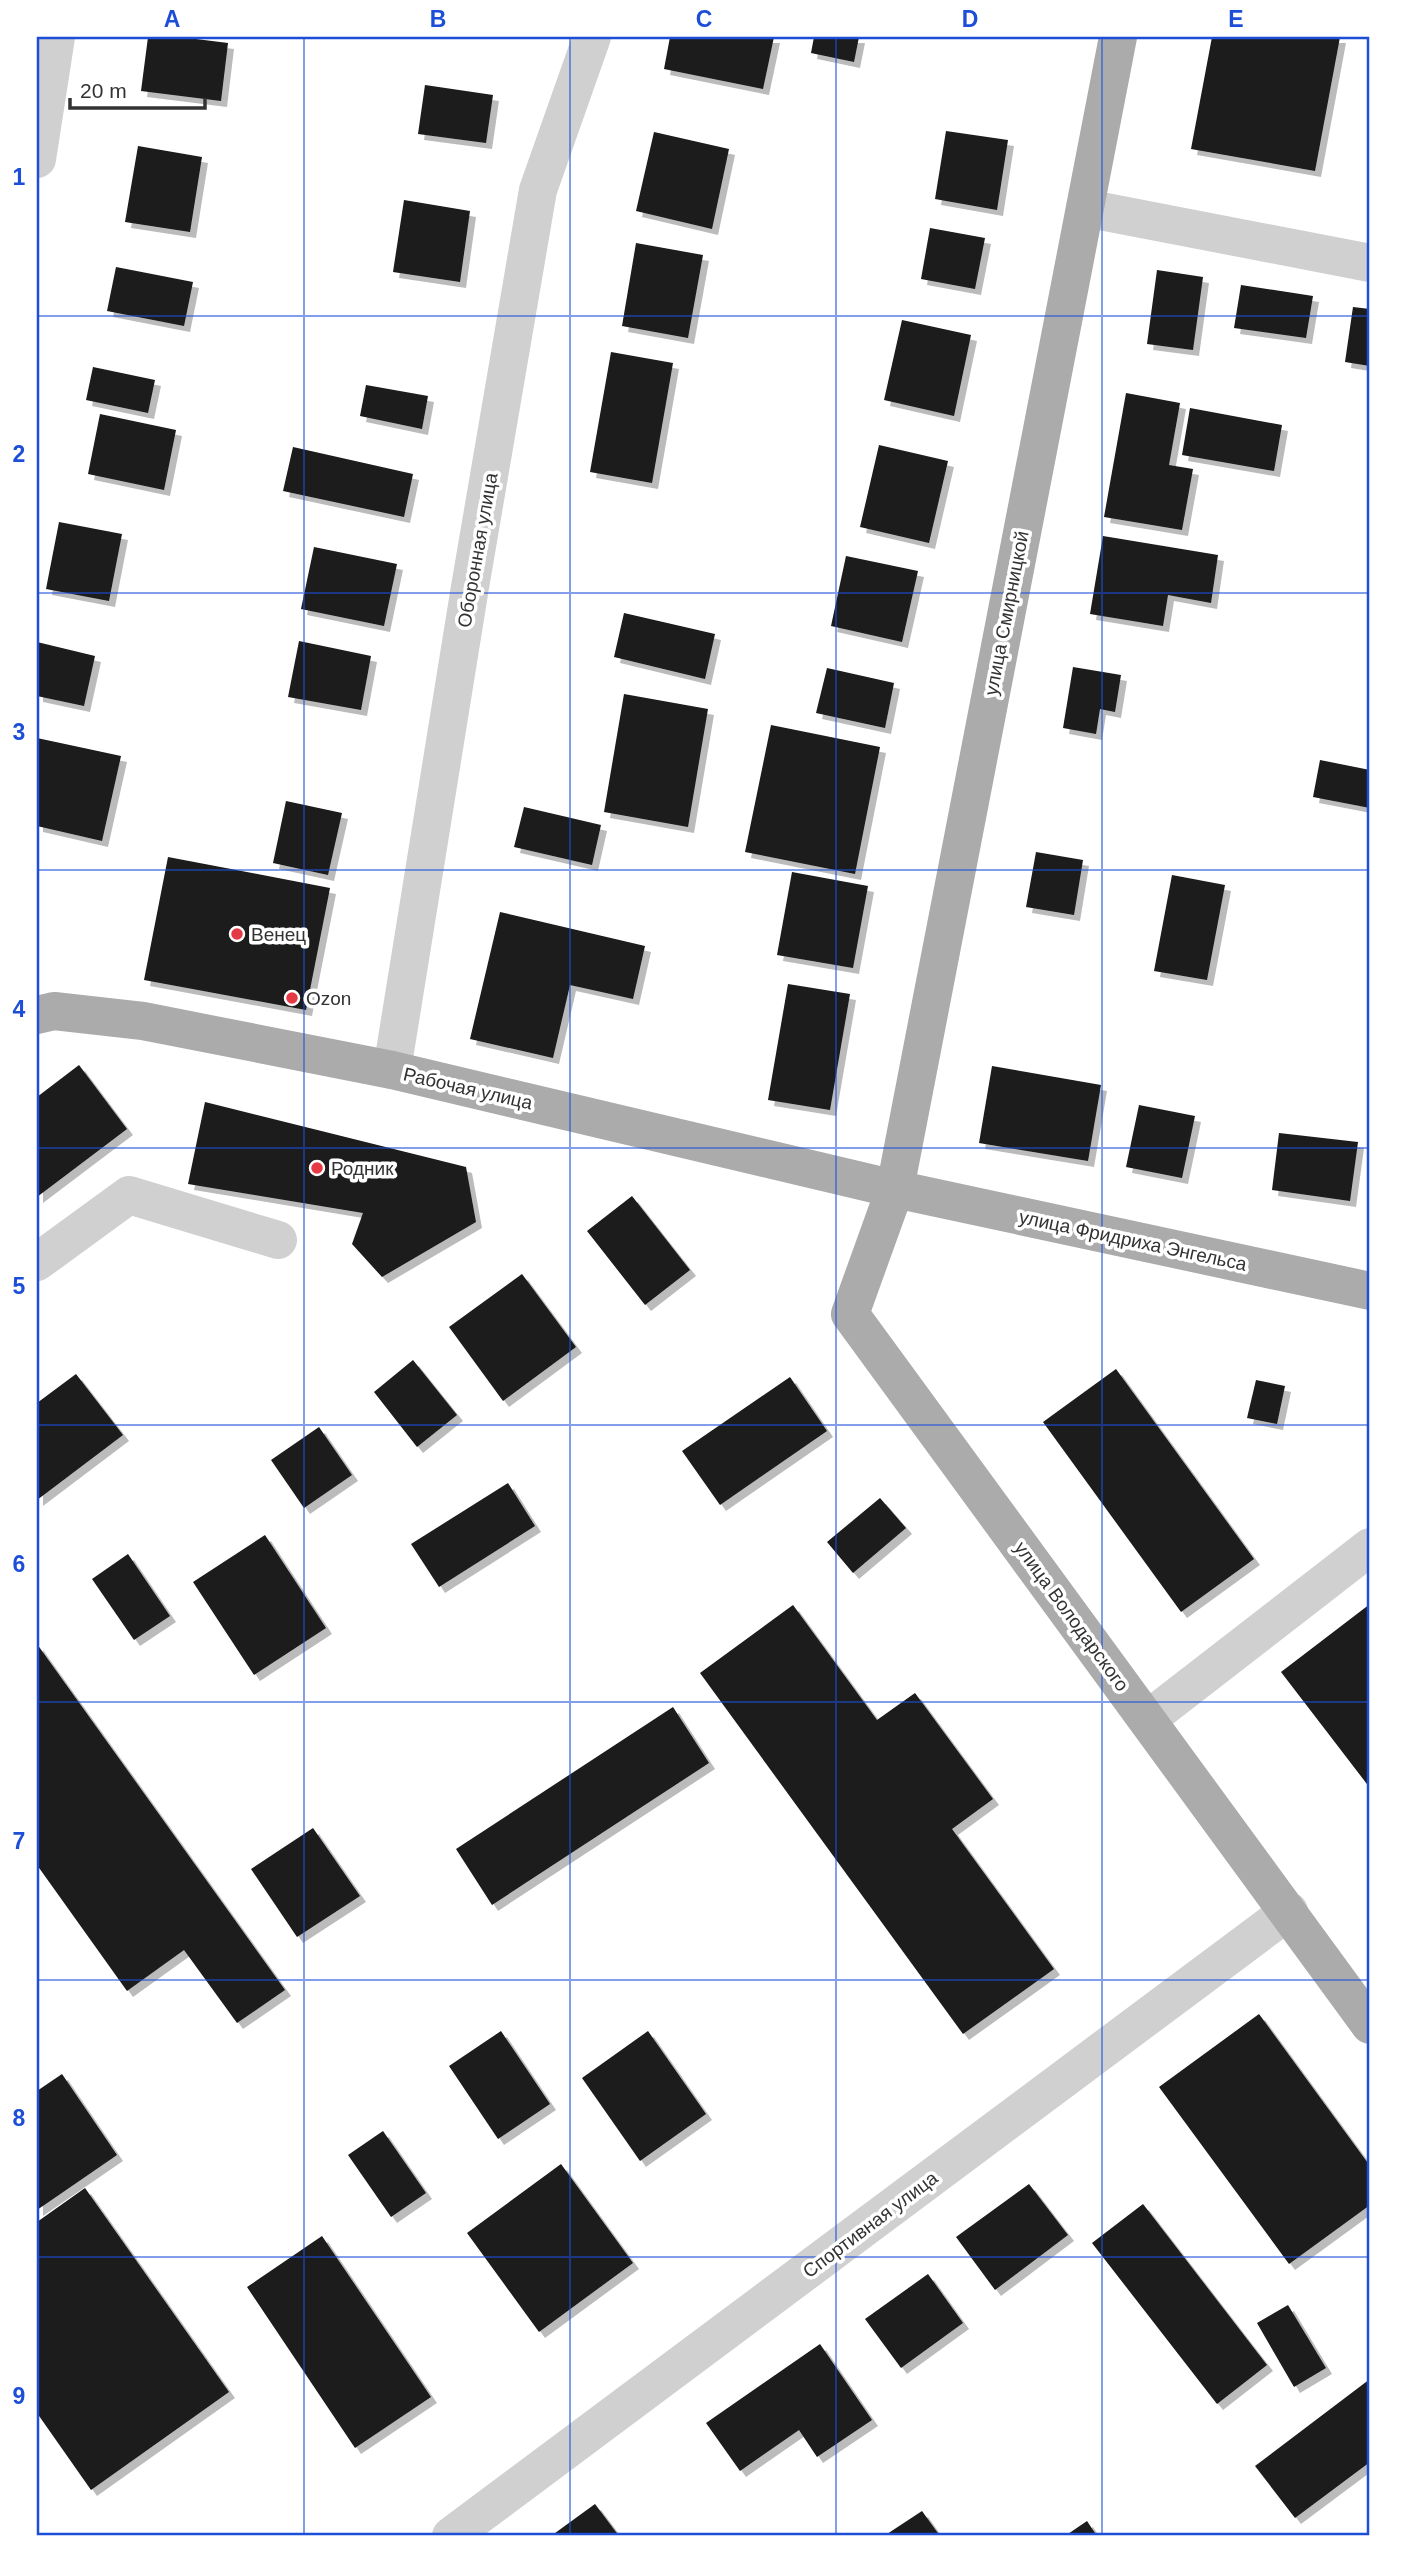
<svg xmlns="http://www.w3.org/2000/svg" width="1407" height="2573" viewBox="0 0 1407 2573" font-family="Arial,sans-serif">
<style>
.building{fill:#1a1a1a;filter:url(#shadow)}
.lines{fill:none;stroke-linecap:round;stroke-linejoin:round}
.minor{stroke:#d0d0d0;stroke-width:38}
.major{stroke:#ababab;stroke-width:38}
.grid{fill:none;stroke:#1d4ed8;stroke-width:2;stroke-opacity:0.55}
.poi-dot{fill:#e63946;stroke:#fff;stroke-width:2.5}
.labels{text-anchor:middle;stroke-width:7;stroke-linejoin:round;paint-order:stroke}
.street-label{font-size:19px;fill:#333;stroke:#fff}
.poi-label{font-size:19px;fill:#333;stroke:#fff;text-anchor:start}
.neatline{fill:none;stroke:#1d4ed8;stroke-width:2.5}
.grid-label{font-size:23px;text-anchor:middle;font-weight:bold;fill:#1d4ed8}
</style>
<defs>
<filter id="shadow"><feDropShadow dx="6" dy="6" stdDeviation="0" flood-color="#0004"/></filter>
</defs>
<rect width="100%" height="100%" fill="#fff"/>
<path class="building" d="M148,37H180L228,43L221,101L141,91Z
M670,37H774L763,89L664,69Z
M814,37H859L854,62L811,53Z
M1212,37H1340L1315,171L1191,149Z
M425,85L493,95L486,143L418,134Z
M946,131L1008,140L997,210L935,199Z
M654,132L729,149L712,229L636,211Z
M138,146L202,157L190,232L125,222Z
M404,200L470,211L460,282L393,272Z
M930,228L985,238L975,289L921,279Z
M636,243L703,255L688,338L622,326Z
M116,267L193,282L184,326L107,311Z
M1157,270L1203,277L1193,350L1147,344Z
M1241,285L1313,296L1306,338L1234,328Z
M1353,307L1370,309V366L1345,362Z
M902,320L971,335L954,416L884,400Z
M611,352L673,363L652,483L590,472Z
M93,367L155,380L148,413L86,400Z
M366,385L428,396L422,429L360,416Z
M1126,393L1180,403L1169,465L1193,469L1182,530L1104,517Z
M1190,408L1282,425L1274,471L1182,455Z
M100,414L176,430L164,490L88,474Z
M879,445L948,461L929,543L860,527Z
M293,447L413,474L404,517L283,491Z
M59,522L122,534L109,601L46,589Z
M1103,536L1218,555L1211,603L1168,595L1163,626L1090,614Z
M314,547L397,564L384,626L301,609Z
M846,556L918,571L902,642L831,626Z
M624,613L715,634L705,679L614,657Z
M299,641L371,656L361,710L288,697Z
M37,642L95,656L84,706L37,696Z
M1073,667L1121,675L1115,712L1100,709L1096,734L1063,728Z
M827,668L894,683L885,728L816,713Z
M624,694L708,709L688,827L604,812Z
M771,725L880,747L855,874L745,852Z
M37,738L121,756L102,841L37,826Z
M1320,760L1370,770V808L1313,797Z
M286,801L342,813L328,875L273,863Z
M524,807L601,825L592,865L514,847Z
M1036,852L1083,860L1074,915L1026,907Z
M168,857L330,888L306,1010L144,980Z
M792,872L868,886L853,968L777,955Z
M1172,875L1225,885L1207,980L1154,971Z
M500,912L645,946L633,999L570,985L553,1058L470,1039Z
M788,984L850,994L830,1110L768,1100Z
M79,1065L127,1129L37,1197V1097Z
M992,1066L1101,1085L1088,1161L979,1143Z
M205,1102L466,1167L476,1222L382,1277L352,1244L363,1213L188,1184Z
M1139,1105L1195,1116L1182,1178L1126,1167Z
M1279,1133L1358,1142L1350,1201L1272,1190Z
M632,1196L690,1270L645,1305L587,1231Z
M522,1274L576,1347L503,1401L449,1327Z
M413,1360L457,1415L417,1447L374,1392Z
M1116,1369L1254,1559L1181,1612L1043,1422Z
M76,1374L123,1435L37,1500V1403Z
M790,1377L827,1431L720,1505L682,1451Z
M1256,1380L1285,1386L1277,1424L1247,1418Z
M319,1427L352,1475L304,1508L271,1460Z
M508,1483L535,1526L439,1587L411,1544Z
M880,1498L906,1528L853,1573L827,1542Z
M265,1535L326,1628L254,1675L193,1582Z
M128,1554L170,1616L134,1640L92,1579Z
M1370,1604V1788L1281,1672Z
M793,1605L877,1720L915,1693L993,1799L952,1829L1054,1969L963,2034L700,1673Z
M37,1644L285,1990L237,2023L184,1950L127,1991L37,1865Z
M673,1707L709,1763L492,1905L456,1849Z
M313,1828L360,1896L297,1937L251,1869Z
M1259,2014L1370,2166V2205L1289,2264L1159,2087Z
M501,2031L550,2104L498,2139L449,2066Z
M648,2031L706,2114L640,2161L582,2078Z
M62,2074L117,2155L37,2210V2091Z
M383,2131L426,2193L391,2217L348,2155Z
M561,2164L633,2263L539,2332L467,2233Z
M1029,2184L1068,2235L995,2290L956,2237Z
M85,2188L229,2392L91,2490L37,2413V2222Z
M1143,2204L1267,2365L1217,2404L1092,2243Z
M322,2236L431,2397L355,2448L247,2287Z
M928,2274L963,2323L901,2368L865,2319Z
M1288,2305L1326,2368L1294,2387L1257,2323Z
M820,2344L872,2420L817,2457L799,2430L740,2471L706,2423Z
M1370,2379V2462L1295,2518L1255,2466Z
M595,2504L619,2536H551Z
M922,2511L940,2536H884Z
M1087,2521L1097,2536H1065Z"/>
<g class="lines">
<path class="minor" d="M37,159L56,37
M1085,208L1370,263
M392,1070L470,587L538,190L592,37
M37,1262L129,1195L278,1240
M1148,1719L1370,1547
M451,2536L1289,1911"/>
<path class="major" d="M1118,37L895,1189L850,1314L1370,2025
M37,1015L54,1011L143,1021L392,1070L895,1189L1370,1291"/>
</g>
<path class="grid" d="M304,37V2536M570,37V2536M836,37V2536M1102,37V2536M37,316H1370M37,593H1370M37,870H1370M37,1148H1370M37,1425H1370M37,1702H1370M37,1980H1370M37,2257H1370"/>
<g class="poi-dot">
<circle cx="237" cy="934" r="7"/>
<circle cx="292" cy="998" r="7"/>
<circle cx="317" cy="1168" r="7"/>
</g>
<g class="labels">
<g class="street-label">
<text transform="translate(477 550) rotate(-80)" y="7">Оборонная улица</text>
<text transform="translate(1006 613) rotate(-79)" y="7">улица Смирницкой</text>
<text transform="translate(468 1088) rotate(13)" y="7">Рабочая улица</text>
<text transform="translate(1133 1240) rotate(12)" y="7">улица Фридриха Энгельса</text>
<text transform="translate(1072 1616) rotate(54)" y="7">улица Володарского</text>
<text transform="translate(870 2224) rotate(-37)" y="7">Спортивная улица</text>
</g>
<g class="poi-label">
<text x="251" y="941">Венец</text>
<text x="306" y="1005">Ozon</text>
<text x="331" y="1175">Родник</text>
</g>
</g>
<rect width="1407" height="2573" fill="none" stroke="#ffffff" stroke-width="77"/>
<path d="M70 98v10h135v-10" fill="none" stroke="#333333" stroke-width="3.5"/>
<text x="80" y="98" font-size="21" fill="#333333" stroke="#ffffff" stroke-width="5" paint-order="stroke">20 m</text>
<rect x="38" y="38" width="1330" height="2496" class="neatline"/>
<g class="grid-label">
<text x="172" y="27">A</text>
<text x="438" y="27">B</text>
<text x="704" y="27">C</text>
<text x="970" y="27">D</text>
<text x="1236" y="27">E</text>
<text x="19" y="185">1</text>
<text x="19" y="462">2</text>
<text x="19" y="740">3</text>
<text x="19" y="1017">4</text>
<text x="19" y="1294">5</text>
<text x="19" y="1572">6</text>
<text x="19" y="1849">7</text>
<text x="19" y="2126">8</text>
<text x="19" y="2404">9</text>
</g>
</svg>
